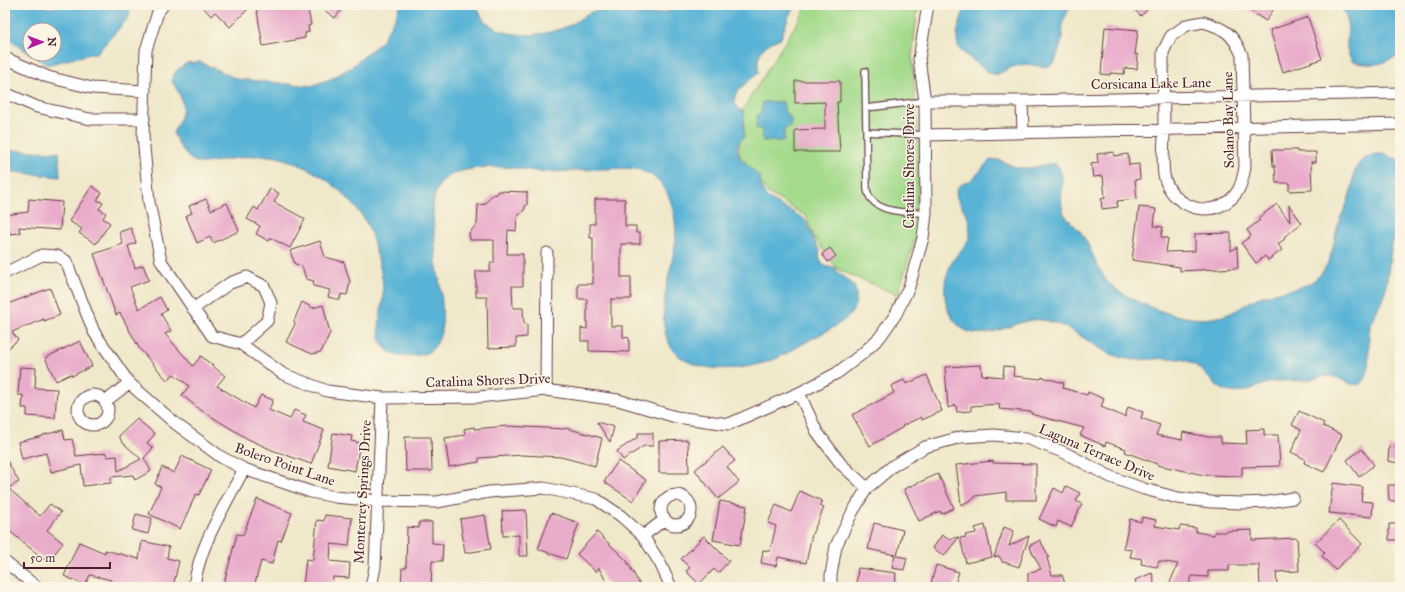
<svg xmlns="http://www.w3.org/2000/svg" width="1405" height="592" viewBox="0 0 1405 592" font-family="'IM FELL Great Primer',serif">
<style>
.green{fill:#a3da8b;stroke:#767c5b}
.water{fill:#58b3d6;stroke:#516980}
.building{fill:#e9accb}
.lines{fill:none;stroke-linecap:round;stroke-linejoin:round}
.lane-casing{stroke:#633d43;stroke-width:8}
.street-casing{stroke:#633d43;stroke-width:13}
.lane{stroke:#fff;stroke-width:5.5}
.street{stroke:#fff;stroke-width:11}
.labels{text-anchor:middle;stroke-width:3;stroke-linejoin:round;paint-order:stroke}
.street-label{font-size:14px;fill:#4a1f2b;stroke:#fcf5e5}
</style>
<rect width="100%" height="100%" fill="#fcf5e5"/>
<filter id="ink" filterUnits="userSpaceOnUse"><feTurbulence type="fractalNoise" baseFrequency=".025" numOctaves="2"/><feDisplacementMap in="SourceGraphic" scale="8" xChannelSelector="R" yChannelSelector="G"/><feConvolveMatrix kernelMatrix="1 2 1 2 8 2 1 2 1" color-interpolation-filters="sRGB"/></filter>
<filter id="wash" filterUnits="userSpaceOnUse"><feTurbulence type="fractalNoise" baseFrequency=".012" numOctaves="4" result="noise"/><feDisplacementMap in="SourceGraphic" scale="16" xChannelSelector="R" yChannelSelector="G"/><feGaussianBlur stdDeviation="0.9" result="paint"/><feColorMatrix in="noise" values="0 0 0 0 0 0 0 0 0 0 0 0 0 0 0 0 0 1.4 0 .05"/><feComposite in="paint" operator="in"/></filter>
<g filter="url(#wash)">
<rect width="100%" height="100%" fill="#f0e8ca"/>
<path class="green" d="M808,5H918L912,57L919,144L917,231L898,295L837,269L814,237L806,216L768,193L739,154L740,114Z"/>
<path class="water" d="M5,5H38L49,8L65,5H130L129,17L98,52L47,65L30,54H54V30H30V54L5,37Z
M400,5H476C478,9 480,15 483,19C503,40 540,37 566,27C577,23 585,12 598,10C609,9 620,13 631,14C647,16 674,12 688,5H795L788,18L781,38C763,44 755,54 759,73C748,81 720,100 744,112V137L740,140L737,148L740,158L760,177L761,186L765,195L770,200L803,218L807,223L816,244L820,250L819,257L822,264L827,267H834C836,270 839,274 842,276C849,282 855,282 856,294C857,301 854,311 849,316C838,326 823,333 810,340C797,347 784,356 770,361C747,369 709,373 687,361C646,340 670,280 675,245C677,229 675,212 669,197C664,185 655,175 642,171C630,166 613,169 600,169C584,170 568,171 552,172C540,172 529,170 517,168C497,166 461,166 445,179C430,191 433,211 434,228C435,239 435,249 436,260C439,283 452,335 430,351C422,356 411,356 402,356C394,357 384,349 381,341C376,327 382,310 383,296C384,277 378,259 373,241C371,235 370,229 367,224C358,207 340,189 324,178C310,169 286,157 269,156C257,155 243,157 230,159C223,160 205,164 199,163C185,159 178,144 173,132C187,111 185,100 171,80L177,70L187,63L200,62L237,79L311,86L333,78L350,68L381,42L395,18Z
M966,5H1071L1063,22L1062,40L1057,56L1055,62L1047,67L1025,64L1012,67L998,74H993L988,72L960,50C952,36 962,19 966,5Z
M1337,5H1400V56C1394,57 1390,60 1385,62C1375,66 1363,64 1353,62C1350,57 1347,52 1347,47C1346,31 1353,17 1337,5Z
M763,102H783L785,112L791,118L790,127L784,129V141H763L762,130L756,128L757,115L761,113Z
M5,150L59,152L60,177L5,171Z
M1375,154H1383L1400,160C1400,180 1402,205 1400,225C1399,231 1394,237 1392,244C1388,261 1389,279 1384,295C1380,306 1373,316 1370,327C1367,340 1372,373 1363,382C1354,391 1340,375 1328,376C1320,376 1314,379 1307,380C1294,382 1280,379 1268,383C1256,386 1245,394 1231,392C1214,390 1205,369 1190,362C1169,353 1144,364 1122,358C1101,353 1079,332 1058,324C1049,321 1041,319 1032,320C1006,324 974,349 953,319C940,300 943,272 957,255C963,248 969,243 970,233C970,228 969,221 967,216C964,208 953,198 957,189C960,183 967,183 971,180C978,175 983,167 989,161C999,156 1008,166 1019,168C1032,170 1044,163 1056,164C1068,175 1058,196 1063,211C1066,220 1077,226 1082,234C1091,247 1095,264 1104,277C1112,290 1138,302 1152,308C1177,317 1206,324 1231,313C1240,309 1247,303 1255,299C1276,289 1302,293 1319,276C1334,260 1333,239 1340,219C1343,212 1347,205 1349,197C1356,177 1350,162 1375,154Z"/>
<g id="blocks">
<path class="building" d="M201,5H252L230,27L215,12L211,16Z
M262,5H307L311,25L308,26L309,32L305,33V38L263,46L256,6Z
M317,5H345L335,18Z
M1129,5H1152L1141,16Z
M1241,5H1276L1266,21Z
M1308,17L1322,59L1283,72L1270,30Z
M1105,27L1138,30L1135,55H1138L1137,69L1125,68L1124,74L1110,73V75L1101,74Z
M795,81H840V102H837L840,152H795V130L825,129V102L795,103Z
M1272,150H1297V152H1316V162H1311L1312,190L1289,191V183H1276L1275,166H1273Z
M1114,152V156L1128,154L1129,165L1139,164L1140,179L1135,180L1137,199L1117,201L1118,207L1102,209L1101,199L1105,198L1103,176L1093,177L1091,164L1098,163L1097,154Z
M92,186L102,193L97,200L103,203L99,209L106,213L103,218L110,223L96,244L79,233L82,229L69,221Z
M270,189L279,193L274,202L305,219L290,248L271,238L269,241L256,234L260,226L247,219L254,207L258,210Z
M499,191L527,192V205L525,206V209L517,217L516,231L508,230L507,254H523V286H512L513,308H523L524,324H527V337L516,338V347L488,348L487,297H476V271H490V263H494V240H470L469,233L477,224L478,205L485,204L492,195L497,194Z
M29,199L62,202L60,230L19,227L20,233L10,234L9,228L5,229V215L28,212Z
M206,199L211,210L227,203L239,231L213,243L210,237L197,243L186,216L192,213L189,206Z
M595,199H625V226H636V233H640V244H621V277H631V299H611V326H623V337L629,338V352L589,351V341H581V328L587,329V299H578V284H593V238H590V224H595Z
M1277,204L1290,222L1289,205L1302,223L1284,237L1285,239L1278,244L1282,250L1268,260L1265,256L1256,263L1241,243L1251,236L1247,230L1260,220L1258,218Z
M1139,207L1156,209L1154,226L1163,227L1161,237L1168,238L1166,252L1195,251V234L1231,233V251L1237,247L1238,268L1180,271V267L1132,260Z
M131,228L136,243L128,246L135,268L143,265L149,280L130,287L139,309L160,297L167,310L161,314L171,331L165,334L193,366L201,356L225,376L217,386L254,408L261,395L273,400L269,410L290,419L294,410L306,415L303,422L324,430L311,464L272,450L248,439L199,409L182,395L189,386L174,374L167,380L139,348L120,313L116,315L94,254L123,244L119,232Z
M320,241L325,257L344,262L350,282L347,295L341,294L340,300L328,297L330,290L313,286L314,281L306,279L302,266L295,264L290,251Z
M830,248L836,256L828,262L822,254Z
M50,288L60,315L44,321V319L12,332L18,340L5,351V305Z
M302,302L313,308L323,305L330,333L321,352L312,354L286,342L295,324L294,321Z
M80,341L92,366L72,376L71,374L56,381L45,358Z
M981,365L982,375L1003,377L1004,366L1014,367L1013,376L1041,379L1042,377L1064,383L1063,388L1087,395L1088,392L1104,399L1101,407L1125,417L1128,407L1143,412L1141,418L1160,425L1156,435L1182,440L1183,432L1208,437H1221V443L1247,444L1246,430L1264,429V435H1278L1280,466L1242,467V476L1204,475L1157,465V464L1125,452L1126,449L1106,442L1105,446L1080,435L1084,428L1031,414L1032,412L999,409L1000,404L971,406V411L957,412L956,405L948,408L945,367Z
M20,367L36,368L35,388L57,389L55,418L27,416V408H22L23,395H18Z
M927,375L942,411L922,420L921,417L902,426L903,427L870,446L852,415L894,393L891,386L904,380L906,384Z
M1299,411L1324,423L1323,426L1342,435L1324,472L1304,463L1305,459L1291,452L1301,430L1292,425Z
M137,419L155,434L147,443L153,448L144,458L151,471L135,480L133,475L111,477V483L83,486L81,465L51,472L46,453L22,459L18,442L43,436V435L63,430L65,440L72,439L76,456L106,453L107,457L117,456L118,471L141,459L122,442L119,436Z
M597,422L614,427L610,442Z
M507,426L565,429L566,428L602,438L595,466L561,457L522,455L479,458V462L449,467L445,438L465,435L464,429L474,427V429Z
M333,433L352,436L351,441L360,443L355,471L328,466Z
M638,433H653V446H644L623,460L617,451L638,437Z
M405,437H431L432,471H406Z
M688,440L689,473H659V441Z
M1389,446L1400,448L1399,463L1388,461Z
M723,447L735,461L727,467L739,482L718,499L695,470Z
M1362,449L1374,465L1359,477L1347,460Z
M182,456L211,470L199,495L196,494L180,529L149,514L161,487L155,484L162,467L174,473Z
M5,457L19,482L8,488L40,516L50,504L61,512L47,530L63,543L48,562L25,544L5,527Z
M618,461L646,480L633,501L604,482Z
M993,461V463L1036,464V500H1006V492L975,496V498L961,505L956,465Z
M938,474L954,508L941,514L940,511L919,521L904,489Z
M1333,483L1363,487L1361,501L1373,502L1372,517L1329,513Z
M1388,485H1400V501H1389Z
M1066,486L1080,493L1076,501L1082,504L1071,527L1058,521L1056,527L1039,519L1054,488L1063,493Z
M800,491L822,501L819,506L824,508L812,534L806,563L778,557L776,566L761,563L763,550L770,551L776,526L768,523L776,505L791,512Z
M257,499L292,513L281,541L278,540L272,564L261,561L254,587H223L237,534L243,535Z
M720,501L747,506L740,545L713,540Z
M526,510L528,556H519V535L503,536L502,511Z
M551,513L579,523L566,559L538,549Z
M136,514L152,518L148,534L132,530Z
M325,515L352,518L349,546L331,544L330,561L350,563L349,578L333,577L332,587H303L306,559L313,560L317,520L324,521Z
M485,515L491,549L465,553L460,519Z
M1142,517L1156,520L1155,526L1179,530L1180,526L1196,528V532L1214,535V532H1226V531L1252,530V540L1297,538L1299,571L1276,572L1277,585L1260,586L1259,565H1229V571H1208V577L1192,576L1188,587H1168L1178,564L1159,561L1157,567L1141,564L1142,559L1130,557L1132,550L1123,549L1130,519L1141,522Z
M1339,520L1362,544L1335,570L1322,556L1325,553L1315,543Z
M419,522H432V543L443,544L442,561H432L431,587H401L402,568H406L407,527L419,528Z
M874,523L903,530L897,556L907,558L904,570L892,568L895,555L868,549Z
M1389,524H1400V540H1389Z
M985,525L992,557L966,563L960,538L966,537L965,535L976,533L975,528Z
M1004,527L1014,531L1009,546L1029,536L1019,567L1004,562L1003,563L999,556L994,557Z
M597,532L627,561L641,587H609L599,568L596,572L577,554Z
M942,535L948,539L959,537L944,556L933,548Z
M704,536L729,561L718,573L714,569L699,584L686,571L690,568L681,559Z
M1040,540L1049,557L1047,558L1052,575H1062L1066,587H1028V573L1041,569L1029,546Z
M142,541L169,547L167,558L179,561L173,587H109L111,580L90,575L85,585L64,576L79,542L105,553V550L139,559Z
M936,565L959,572L954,587H930Z
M858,568L896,573L895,587H856Z
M1152,573L1154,580L1153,587H1137L1135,580Z"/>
</g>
</g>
<g filter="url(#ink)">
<use href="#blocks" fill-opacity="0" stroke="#633d43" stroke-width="1"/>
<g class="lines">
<g class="lane-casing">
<path id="lane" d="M865,71L867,190C868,193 869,197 871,199C883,214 909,212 926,213
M866,108L925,101
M866,132L925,135"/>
</g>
<g class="street-casing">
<path id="street" d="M163,5L158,12L146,50L143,136L149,202L161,261L212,336L241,344L283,374L327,391L382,398L479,397L546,390L618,400L676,417L729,424L799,393L837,373L862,354L880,337L896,314L909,287L923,238L926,213L925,101L919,59L928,5
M1203,22C1225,28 1233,34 1242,55L1245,167C1242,185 1238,198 1220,206C1197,216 1169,200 1164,175C1162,161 1164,145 1164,132C1164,105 1163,78 1163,52L1171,36L1187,25Z
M5,58L48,77L92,88L145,91
M5,93L37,107L90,119H144
M925,101H1022L1400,93
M1022,101L1023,133
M925,135L1400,124
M5,273L42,255L57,256L66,261L94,332L129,383L176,424L221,457L244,469L311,492L335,497L378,501L437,502L489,492L544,488L596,499L621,516L643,536L660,563L671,587
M193,309L230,283L247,277L264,286L271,303L267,321L241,344
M546,390L547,253
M799,393L817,432L841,464L867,488
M78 410a15 15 0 1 1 30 0a15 15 0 1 1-30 0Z
M105,402L129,383
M661 510a15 15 0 1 1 30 0a15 15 0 1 1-30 0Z
M643,536L665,519
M5,562L37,587
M194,587C199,545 225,506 244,469
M371,587L375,567L382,398
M831,587V575L836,546L852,513L867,488L894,465L925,447L961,437L994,435L1026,438L1063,452L1111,477L1144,489L1178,498L1211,502L1242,503L1268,502L1293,498"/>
</g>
<use href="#lane" class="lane"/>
<use href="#street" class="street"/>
</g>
</g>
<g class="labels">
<g class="street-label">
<text transform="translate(1151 83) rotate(-1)" y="5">Corsicana Lake Lane</text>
<text transform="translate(1228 120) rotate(-91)" y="5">Solano Bay Lane</text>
<text transform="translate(909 166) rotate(-90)" y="5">Catalina Shores Drive</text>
<text transform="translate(488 380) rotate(-2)" y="5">Catalina Shores Drive</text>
<text transform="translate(1097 452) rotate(23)" y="5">Laguna Terrace Drive</text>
<text transform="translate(285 464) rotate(19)" y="5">Bolero Point Lane</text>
<text transform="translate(362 492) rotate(-87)" y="5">Monterrey Springs Drive</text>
</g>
</g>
<rect width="1405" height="592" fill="none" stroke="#fcf5e5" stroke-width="20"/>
<g transform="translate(42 42) rotate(89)"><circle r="19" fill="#fcf5e5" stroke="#b59f9b"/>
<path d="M0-3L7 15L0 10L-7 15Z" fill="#b5179e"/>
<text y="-6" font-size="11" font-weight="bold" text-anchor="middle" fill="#4a1f2b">N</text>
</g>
<path d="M24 562v6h86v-6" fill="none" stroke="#4a1f2b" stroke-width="2"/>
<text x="30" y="562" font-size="12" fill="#4a1f2b" stroke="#fcf5e5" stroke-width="3" paint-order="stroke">50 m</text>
</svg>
